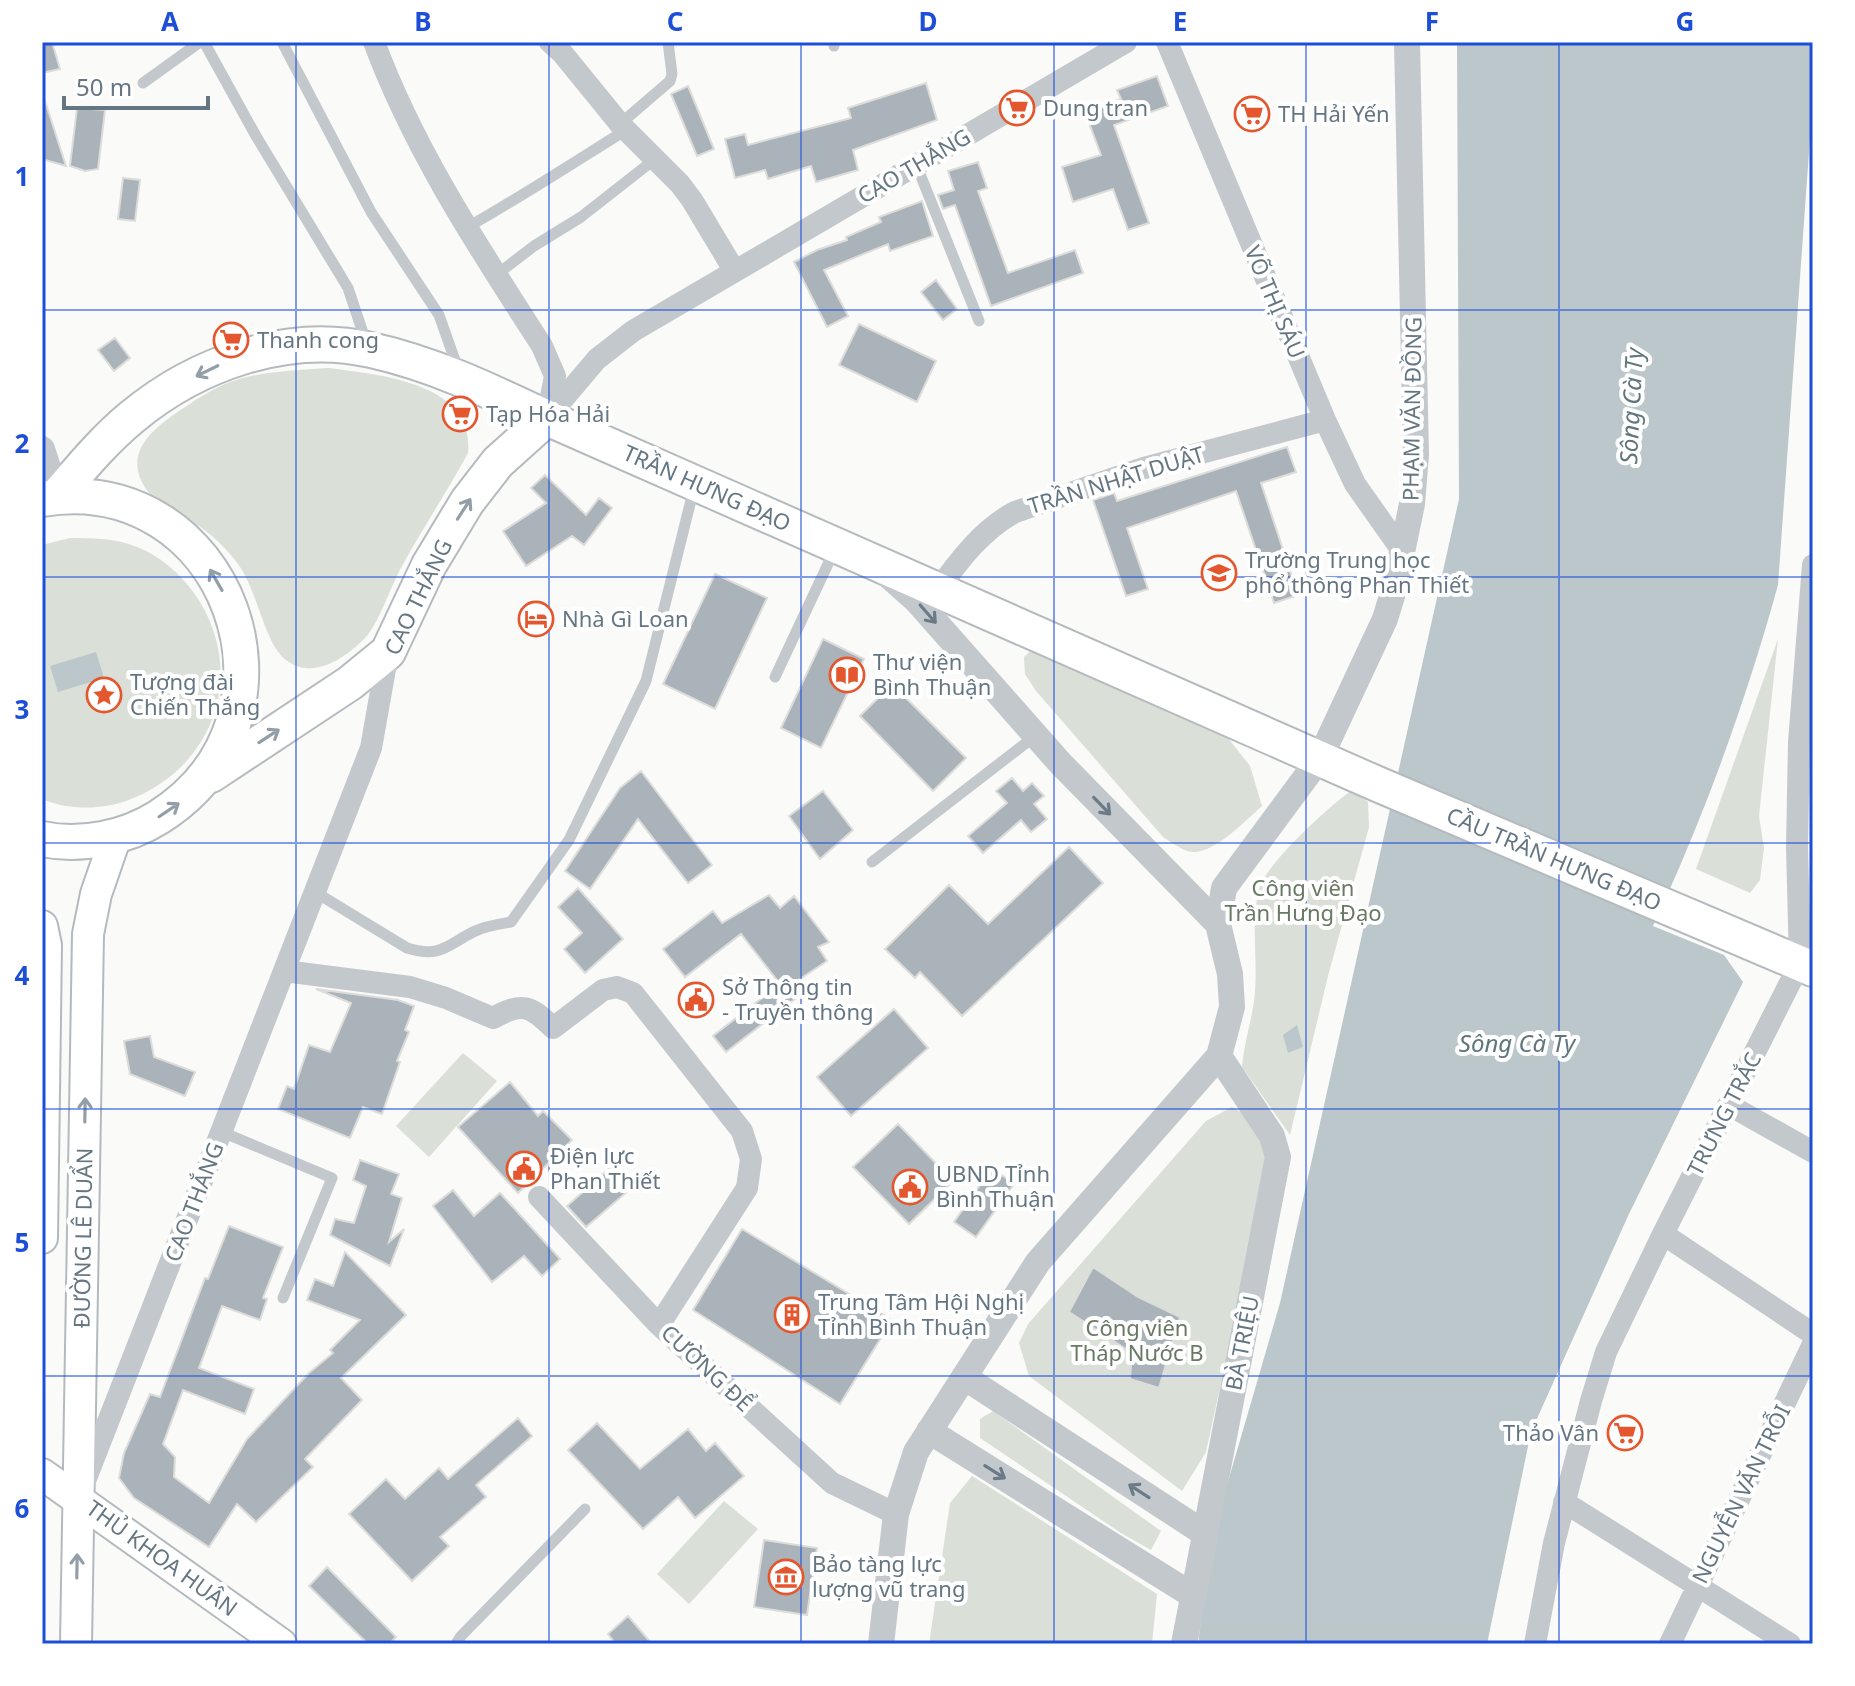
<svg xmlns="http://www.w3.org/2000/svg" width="1855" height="1686" viewBox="0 0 1855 1686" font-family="'Noto Sans',sans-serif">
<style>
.green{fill:#dadfd7}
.water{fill:#bbc7cb}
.building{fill:#aab3b9;stroke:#dcdcda;stroke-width:2}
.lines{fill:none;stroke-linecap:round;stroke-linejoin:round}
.secondary-casing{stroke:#b3babf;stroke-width:34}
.primary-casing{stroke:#b5babe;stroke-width:38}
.service{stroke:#c3c8cc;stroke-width:11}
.minor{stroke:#c3c8cc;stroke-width:22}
.tertiary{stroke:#c3c8cc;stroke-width:26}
.secondary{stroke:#fff;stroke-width:30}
.primary{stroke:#fff;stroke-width:34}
.oneway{stroke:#939fa8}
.oneway2{stroke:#6a7a87}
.grid{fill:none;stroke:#1d4ed8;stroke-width:2;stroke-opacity:0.55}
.labels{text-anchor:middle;stroke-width:8;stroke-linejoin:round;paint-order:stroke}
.poi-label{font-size:22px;fill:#657683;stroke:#fff;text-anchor:start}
.street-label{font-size:22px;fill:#657683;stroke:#fff}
.park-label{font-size:22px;fill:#687a64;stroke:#fff}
.water-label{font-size:24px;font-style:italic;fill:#60757c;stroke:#fff}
.neatline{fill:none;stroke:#1d4ed8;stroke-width:3}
.grid-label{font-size:26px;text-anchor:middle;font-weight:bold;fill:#1d4ed8}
</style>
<rect width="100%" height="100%" fill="#fafaf8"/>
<path class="green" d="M329,368C379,375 475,382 468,453C447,492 422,529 401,568C391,586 378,625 365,638C345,658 313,681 286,660C264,643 258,591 238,564C226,548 211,533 194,523C179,514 160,507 149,493C118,453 155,427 185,407C201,396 219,385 239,379C268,371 299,370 329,368Z
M70,538C93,538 115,538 137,547C163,557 186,579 200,602C247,680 210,771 126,801C101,810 67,810 42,799V545Z
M1778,639L1759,816L1764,848L1760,880L1750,893L1696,869Z
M1034,647L1054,654L1228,738L1250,766L1262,806C1246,820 1215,853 1193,852C1184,852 1172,842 1164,838L1036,691L1025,674L1024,657Z
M1351,791L1368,802L1369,827L1328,976L1290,1135L1242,1067C1244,1044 1251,1023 1254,1001C1259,964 1250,926 1259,889C1265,865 1329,806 1351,791Z
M463,1053L497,1081L429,1157L396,1126Z
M1232,1107L1266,1127L1267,1172L1206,1452L1182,1491L1029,1376L1019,1343L1028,1324L1206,1121Z
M993,1411L1161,1531L1151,1550L1121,1533L980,1438V1419Z
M972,1476L1157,1594L1152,1644H929L950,1503Z
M724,1501L758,1529L689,1604L657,1574Z"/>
<path class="water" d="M1457,42H1813V96L1778,585C1746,701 1704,817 1653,926L1724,955L1743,982L1628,1216L1531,1432L1487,1644H1198L1211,1540L1280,1303L1459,499Z
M96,652L104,678L58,692L50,666Z
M1297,1025L1303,1047L1288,1053L1283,1035Z"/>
<path class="building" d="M42,42H52L60,69L42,73Z
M1157,76L1168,106L1114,125L1149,223L1128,230L1113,189L1073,202L1062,167L1101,155L1085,112L1121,99L1117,90Z
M926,83L937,120L853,150L858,170L816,182L811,166L768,179L765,170L735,178L725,139L745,134L748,145L851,118L848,108Z
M688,86L714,149L697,156L671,94Z
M45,101L66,166L42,159V102Z
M77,108L105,110L98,169L85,171L70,166Z
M978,162L987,188L978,191L1008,273L1075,250L1083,273L991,306L955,205L943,209L938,195L954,190L948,171Z
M123,178L140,180L135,221L118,219Z
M922,201L933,236L890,251L888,244L824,270L848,316L827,327L794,262L817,250L847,240L846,237L881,222L879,217Z
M936,280L957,309L943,320L921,292Z
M859,324L936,361L917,402L839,365Z
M115,338L130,358L114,371L98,350Z
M1287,447L1296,472L1261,483L1298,595L1274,603L1236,491L1127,528L1148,589L1126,596L1093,500L1114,493L1117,501Z
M545,475L586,515L599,498L612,508L584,545L572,536L526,566L503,531L546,503L531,488Z
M715,574L767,598L715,709L663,684Z
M823,639L864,659L821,748L781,728Z
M892,684L966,758L933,791L860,716Z
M641,771L712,865L688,883L638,819L590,889L565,871L620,788Z
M1012,778L1023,791L1032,783L1044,796L1034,804L1047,819L1031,832L1021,820L983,853L968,836L1007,803L996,791Z
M823,791L853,830L820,859L789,816Z
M1069,847L1103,883L962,1016L920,972L915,978L885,949L949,885L988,924Z
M578,888L623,939L585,973L564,949L582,933L558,907Z
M769,895L780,908L794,896L829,942L818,947L827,961L791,985L800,995L726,1052L713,1036L780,984L741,934L685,977L663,949L713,911L722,923Z
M316,989L398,1000L414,1006L405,1030L409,1032L397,1061L400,1062L382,1114L363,1107L350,1138L278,1109L287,1086L294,1089L309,1045L330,1052L351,1003Z
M894,1009L928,1048L851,1116L817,1077Z
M150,1036L154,1057L195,1072L185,1096L130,1074L124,1041Z
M510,1082L538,1116L543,1111L572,1140L518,1193L458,1127Z
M898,1124L953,1181L909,1224L853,1167Z
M360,1160L399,1174L391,1194L402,1198L389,1242L404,1229L390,1266L330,1235L335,1219L354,1223L366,1186L353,1180Z
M992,1168L1014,1184L976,1237L954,1222Z
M609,1169L628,1191L586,1227L567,1206Z
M453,1190L474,1216L500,1193L560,1259L542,1276L524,1256L492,1282L433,1206Z
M229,1226L283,1247L263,1298L267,1299L260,1320L222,1306L199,1368L254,1389L245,1414L183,1390L163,1444L175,1457L174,1477L209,1503L247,1439L309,1373L333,1353L330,1350L360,1320L307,1300L315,1279L333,1286L345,1252L406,1315L341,1378L362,1400L305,1459L313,1467L256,1522L237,1504L209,1547L134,1498L119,1478L124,1453L150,1394L160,1397L205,1278L208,1279Z
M742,1229L892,1320L840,1404L693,1310Z
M1093,1267L1138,1297L1180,1317L1159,1388L1130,1379L1132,1353L1069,1312Z
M518,1418L532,1436L476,1485L486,1497L440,1537L449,1546L412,1581L349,1514L386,1479L405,1499L439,1468L448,1479Z
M597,1423L640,1469L688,1429L706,1451L715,1443L744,1476L695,1518L678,1497L643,1529L568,1450Z
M764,1540L817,1548L807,1615L754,1607Z
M327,1567L396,1637L389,1644H368L309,1586Z
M628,1616L652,1644H616L608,1634Z"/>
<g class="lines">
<g class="secondary-casing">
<path id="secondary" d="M42,926L46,945L42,1238
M42,1474L281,1644
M76,1644L88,934L96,894L116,836"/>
</g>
<g class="primary-casing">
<path id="primary" d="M57,496C81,468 104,440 132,417C197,363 288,331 371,350C434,364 490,391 547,418L1375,783L1813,969
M42,499C227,468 319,715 159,817C126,838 81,847 42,839
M211,775L350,683L388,652L429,565L467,502L498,462L547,418"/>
</g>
<path class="service" d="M204,42L256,136L348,288L367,345
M282,42L371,212L439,315L458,369
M834,42V46
M143,83L200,42
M620,124L670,81L672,74L668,42
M916,164L979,321
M466,228C521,197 573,163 626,130
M496,275L534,246L581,217L655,159
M775,677L835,549
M872,862L1035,736
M315,892L407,948C440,958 446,946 473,932C484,926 499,924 511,922L569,840L646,681L694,488
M222,1132L332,1178L283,1298
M456,1644L461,1636L585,1509"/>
<path class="minor" d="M374,42C415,152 479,248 542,346L555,376L547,417
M550,42L563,54L620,124L680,184L692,200L734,270
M1167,42L1325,420L1355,484L1403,552
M547,418L597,359L633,331L1126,42
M938,590C959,560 983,529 1015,512L1144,468L1325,420
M284,971L410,987L446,998L493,1018C522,1002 530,1005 553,1028L603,990L617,987L633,993L742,1131L751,1159L747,1188L659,1325
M1729,1105L1813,1152
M539,1197L659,1325L832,1483L896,1514
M1663,1234L1813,1334
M83,1486L371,748L388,652
M1564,1502L1790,1644
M1535,1644L1554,1543L1591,1401L1606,1352L1663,1234L1800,963L1797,847L1799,742L1813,565
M1670,1644L1813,1344"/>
<path class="tertiary" d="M42,449L57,496
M889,576L916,600L1061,764L1218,924
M964,1377L1204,1533
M929,1431L1192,1595
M881,1644L896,1514L916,1452L1038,1262L1219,1056L1232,1007L1230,974L1218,924L1224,888L1320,758L1385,619L1395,586L1412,504L1416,455L1407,42
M1184,1644L1278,1157L1272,1136L1219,1056"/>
<use href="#secondary" class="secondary"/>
<use href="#primary" class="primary"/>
</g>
<defs><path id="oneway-shaft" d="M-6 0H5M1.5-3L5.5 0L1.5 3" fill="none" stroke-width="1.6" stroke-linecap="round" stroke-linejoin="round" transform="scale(2)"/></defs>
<g class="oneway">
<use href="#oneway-shaft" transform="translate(207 371) rotate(154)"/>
<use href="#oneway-shaft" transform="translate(464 509) rotate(-57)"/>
<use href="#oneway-shaft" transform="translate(216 580) rotate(-120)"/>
<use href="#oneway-shaft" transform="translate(269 736) rotate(-33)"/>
<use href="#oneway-shaft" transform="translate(169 810) rotate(-34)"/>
<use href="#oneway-shaft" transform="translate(85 1110) rotate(-89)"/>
<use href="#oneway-shaft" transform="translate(77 1566) rotate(-89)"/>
</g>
<g class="oneway2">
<use href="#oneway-shaft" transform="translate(928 614) rotate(49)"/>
<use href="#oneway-shaft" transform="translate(1102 806) rotate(46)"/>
<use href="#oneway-shaft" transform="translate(995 1472) rotate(32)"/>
<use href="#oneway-shaft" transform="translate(1139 1491) rotate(-147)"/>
</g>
<path class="grid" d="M296,42V1644M549,42V1644M801,42V1644M1054,42V1644M1306,42V1644M1559,42V1644M42,310H1813M42,577H1813M42,843H1813M42,1109H1813M42,1376H1813"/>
<defs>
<g id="supermarket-ring" transform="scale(1.8)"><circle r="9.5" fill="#fff" stroke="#e4572e" stroke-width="1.5"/><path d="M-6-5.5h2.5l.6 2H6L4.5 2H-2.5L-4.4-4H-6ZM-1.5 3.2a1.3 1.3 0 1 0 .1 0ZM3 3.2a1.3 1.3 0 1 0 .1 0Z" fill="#e4572e"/></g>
<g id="school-ring" transform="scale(1.8)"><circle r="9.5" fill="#fff" stroke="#e4572e" stroke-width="1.5"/><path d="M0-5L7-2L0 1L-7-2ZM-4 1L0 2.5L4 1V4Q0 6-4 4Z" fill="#e4572e"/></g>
<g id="hotel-ring" transform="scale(1.8)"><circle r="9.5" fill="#fff" stroke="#e4572e" stroke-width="1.5"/><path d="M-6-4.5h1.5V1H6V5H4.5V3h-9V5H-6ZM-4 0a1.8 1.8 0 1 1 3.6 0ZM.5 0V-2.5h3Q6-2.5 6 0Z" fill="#e4572e"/></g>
<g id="library-ring" transform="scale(1.8)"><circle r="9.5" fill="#fff" stroke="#e4572e" stroke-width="1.5"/><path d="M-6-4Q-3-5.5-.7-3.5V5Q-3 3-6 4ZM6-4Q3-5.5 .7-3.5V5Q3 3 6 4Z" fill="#e4572e"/></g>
<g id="sight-ring" transform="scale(1.8)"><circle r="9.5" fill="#fff" stroke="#e4572e" stroke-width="1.5"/><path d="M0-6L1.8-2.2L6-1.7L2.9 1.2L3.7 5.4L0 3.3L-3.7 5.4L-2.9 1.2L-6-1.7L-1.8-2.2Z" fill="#e4572e"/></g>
<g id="civic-ring" transform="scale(1.8)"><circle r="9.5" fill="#fff" stroke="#e4572e" stroke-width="1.5"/><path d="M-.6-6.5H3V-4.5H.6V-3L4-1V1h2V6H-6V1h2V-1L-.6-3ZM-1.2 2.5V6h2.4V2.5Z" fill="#e4572e"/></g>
<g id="building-ring" transform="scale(1.8)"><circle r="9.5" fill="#fff" stroke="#e4572e" stroke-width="1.5"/><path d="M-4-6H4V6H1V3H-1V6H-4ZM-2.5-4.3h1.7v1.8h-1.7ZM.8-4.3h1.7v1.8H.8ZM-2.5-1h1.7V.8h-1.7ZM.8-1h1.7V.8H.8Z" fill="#e4572e"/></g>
<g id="museum-ring" transform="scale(1.8)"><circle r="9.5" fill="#fff" stroke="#e4572e" stroke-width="1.5"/><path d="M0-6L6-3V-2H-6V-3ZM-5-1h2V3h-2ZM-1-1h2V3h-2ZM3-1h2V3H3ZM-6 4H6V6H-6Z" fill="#e4572e"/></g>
</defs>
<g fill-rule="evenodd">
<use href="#supermarket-ring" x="1017" y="108"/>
<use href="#supermarket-ring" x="1252" y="114"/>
<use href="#supermarket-ring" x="231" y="340"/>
<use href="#supermarket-ring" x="460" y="414"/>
<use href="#school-ring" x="1219" y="573"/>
<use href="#hotel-ring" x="536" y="619"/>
<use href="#library-ring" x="847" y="675"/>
<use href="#sight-ring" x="104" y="695"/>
<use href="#civic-ring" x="696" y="1000"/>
<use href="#civic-ring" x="524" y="1169"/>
<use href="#civic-ring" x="910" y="1187"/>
<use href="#building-ring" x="792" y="1315"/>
<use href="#supermarket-ring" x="1625" y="1433"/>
<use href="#museum-ring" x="786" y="1577"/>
</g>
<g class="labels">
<g class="poi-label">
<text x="1043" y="116">Dung tran</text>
<text x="1278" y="122">TH Hải Yến</text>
<text x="257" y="348">Thanh cong</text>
<text x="486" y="422">Tạp Hóa Hải</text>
<text x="1245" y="568">Trường Trung học<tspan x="1245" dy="25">phổ thông Phan Thiết</tspan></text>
<text x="562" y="627">Nhà Gì Loan</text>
<text x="873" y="670">Thư viện<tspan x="873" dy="25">Bình Thuận</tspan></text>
<text x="130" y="690">Tượng đài<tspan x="130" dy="25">Chiến Thắng</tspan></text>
<text x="722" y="995">Sở Thông tin<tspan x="722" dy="25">- Truyền thông</tspan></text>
<text x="550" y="1164">Điện lực<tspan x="550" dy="25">Phan Thiết</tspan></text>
<text x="936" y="1182">UBND Tỉnh<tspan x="936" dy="25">Bình Thuận</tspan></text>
<text x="818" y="1310">Trung Tâm Hội Nghị<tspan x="818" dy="25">Tỉnh Bình Thuận</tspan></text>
<text x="1599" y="1441" text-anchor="end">Thảo Vân</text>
<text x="812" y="1572">Bảo tàng lực<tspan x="812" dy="25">lượng vũ trang</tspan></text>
</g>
<g class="street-label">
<text transform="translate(914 166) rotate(-30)" y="8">CAO THẮNG</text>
<text transform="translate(1275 302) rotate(67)" y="8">VÕ THỊ SÁU</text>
<text transform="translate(1412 409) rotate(-89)" y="8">PHẠM VĂN ĐỒNG</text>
<text transform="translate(1116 480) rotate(-17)" y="8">TRẦN NHẬT DUẬT</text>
<text transform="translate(707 488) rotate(24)" y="8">TRẦN HƯNG ĐẠO</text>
<text transform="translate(418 597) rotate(-64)" y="8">CAO THẮNG</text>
<text transform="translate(1554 859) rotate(23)" y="8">CẦU TRẦN HƯNG ĐẠO</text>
<text transform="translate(1724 1114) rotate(-63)" y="8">TRƯNG TRẮC</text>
<text transform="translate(194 1202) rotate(-69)" y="8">CAO THẮNG</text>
<text transform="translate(83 1238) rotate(-89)" y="8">ĐƯỜNG LÊ DUẨN</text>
<text transform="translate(1242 1343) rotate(-79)" y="8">BÀ TRIỆU</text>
<text transform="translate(707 1368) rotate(43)" y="8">CƯỜNG ĐỂ</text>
<text transform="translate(1741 1494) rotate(-64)" y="8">NGUYỄN VĂN TRỖI</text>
<text transform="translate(162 1558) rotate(36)" y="8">THỦ KHOA HUÂN</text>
</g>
<g class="park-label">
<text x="1303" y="896">Công viên<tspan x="1303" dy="25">Trần Hưng Đạo</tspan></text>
<text x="1137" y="1336">Công viên<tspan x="1137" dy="25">Tháp Nước B</tspan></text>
</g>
<g class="water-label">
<text transform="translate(1632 406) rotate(-87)" y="8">Sông Cà Ty</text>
<text x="1517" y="1052">Sông Cà Ty</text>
</g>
</g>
<rect width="1855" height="1686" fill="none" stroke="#ffffff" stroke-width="88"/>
<path d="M64 96v12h144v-12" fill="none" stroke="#657683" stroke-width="4"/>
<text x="76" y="96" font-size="24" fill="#657683" stroke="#ffffff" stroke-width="6" paint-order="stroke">50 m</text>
<rect x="44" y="44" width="1767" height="1598" class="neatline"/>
<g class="grid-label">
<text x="170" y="31">A</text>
<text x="423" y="31">B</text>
<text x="675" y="31">C</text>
<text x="928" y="31">D</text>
<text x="1180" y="31">E</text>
<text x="1432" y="31">F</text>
<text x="1685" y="31">G</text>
<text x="22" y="186">1</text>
<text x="22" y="453">2</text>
<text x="22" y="719">3</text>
<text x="22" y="985">4</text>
<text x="22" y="1252">5</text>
<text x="22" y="1518">6</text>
</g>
</svg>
